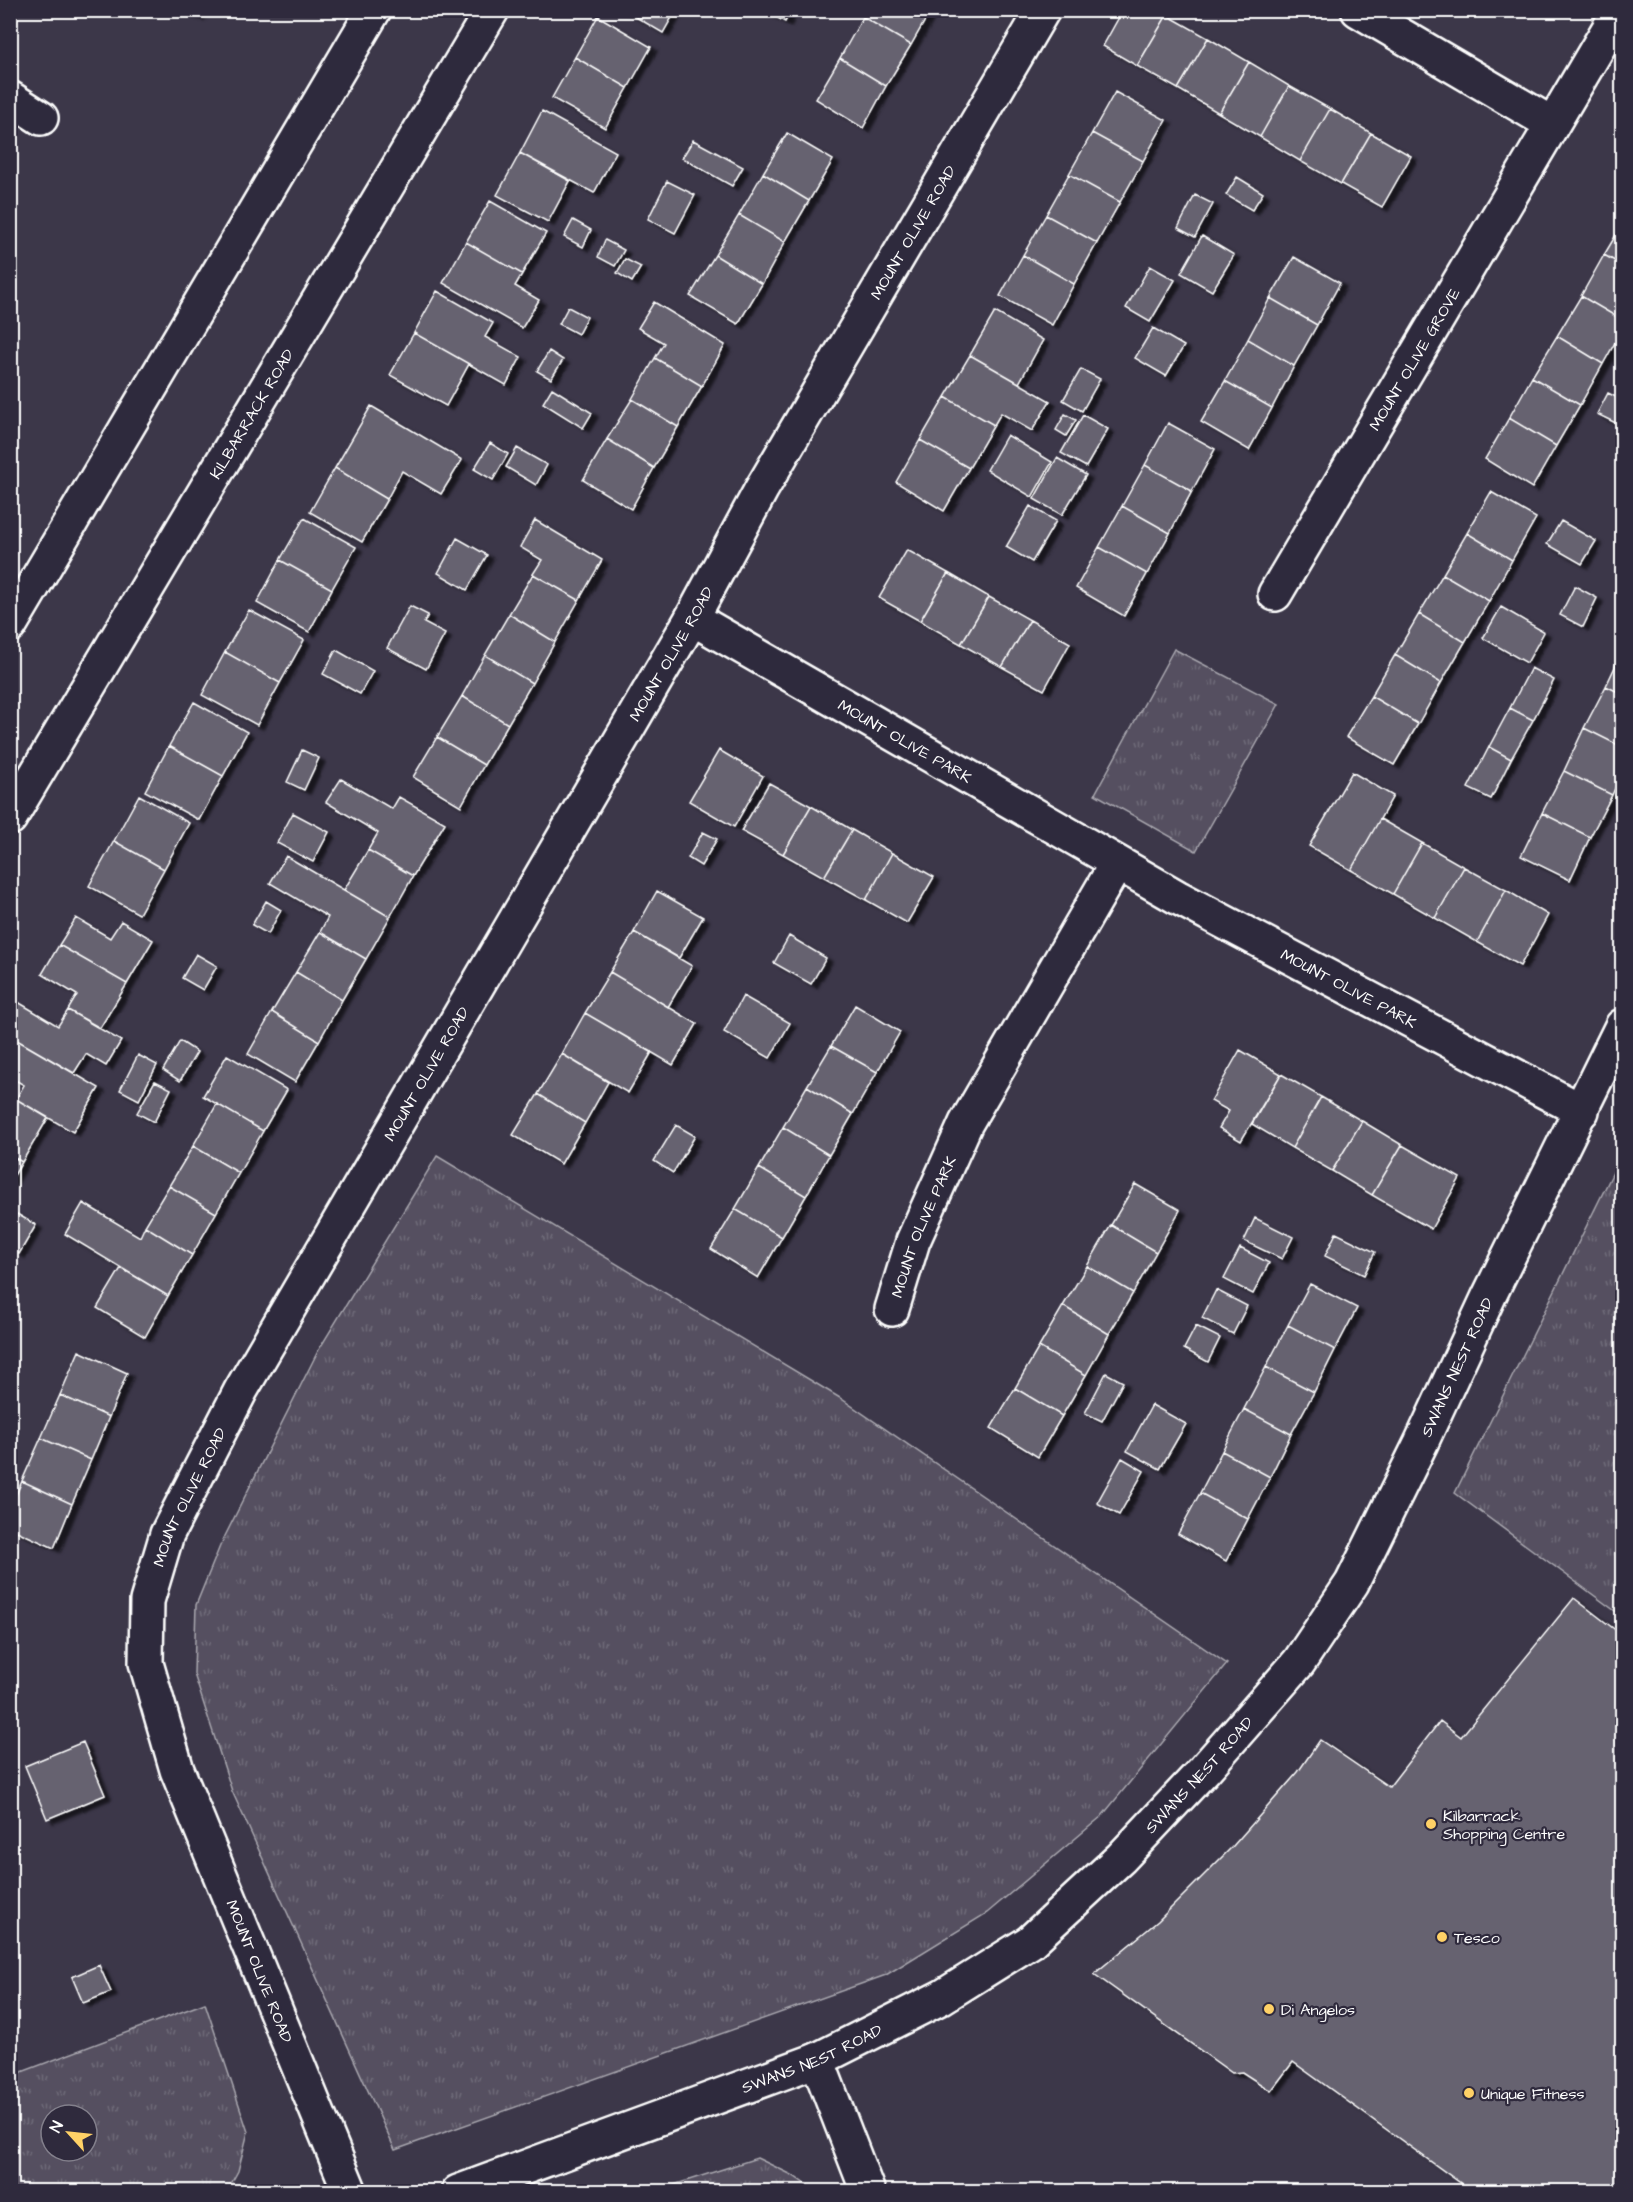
<svg xmlns="http://www.w3.org/2000/svg" width="1633" height="2202" viewBox="0 0 1633 2202" font-family="'Architects Daughter',sans-serif">
<style>
.grass{fill:url(#grass-tufts);stroke:#aaa8b0;stroke-width:1.5;fill-rule:evenodd}
.building{fill:#666270;stroke:#fff;stroke-width:1.5;filter:url(#shadow)}
.lines{fill:none;stroke-linecap:round;stroke-linejoin:round}
.street-casing{stroke:#fff;stroke-width:38}
.secondary-casing{stroke:#fff;stroke-width:38}
.street{stroke:#2f2a3d;stroke-width:33}
.secondary{stroke:#2f2a3d;stroke-width:33}
.poi-dot{fill:#ffd166;stroke:#2f2a3d;stroke-width:2}
.labels{text-anchor:middle;stroke-width:4.5;stroke-linejoin:round;paint-order:stroke}
.street-label{font-size:16px;fill:#fff;stroke:#2f2a3d}
.poi-label{font-size:16px;fill:#fff;stroke:#2f2a3d;text-anchor:start}
</style>
<defs>
<pattern id="grass-tufts" width="24" height="20" patternUnits="userSpaceOnUse" patternTransform="scale(1.5)"><rect width="24" height="20" fill="#555060"/><path d="M3 7l-1-3M5 7V3M7 7l1-3M15 17l-1-3M17 17v-4M19 17l1-3" fill="none" stroke="#6e6a78"/></pattern>
<filter id="shadow"><feDropShadow dx="6" dy="4" stdDeviation="1.5" flood-color="#0009"/></filter>
</defs>
<rect width="100%" height="100%" fill="#3c3749"/>
<filter id="ink" filterUnits="userSpaceOnUse"><feTurbulence type="fractalNoise" baseFrequency=".0167" numOctaves="2"/><feDisplacementMap in="SourceGraphic" scale="12" xChannelSelector="R" yChannelSelector="G"/><feConvolveMatrix kernelMatrix="1 2 1 2 8 2 1 2 1" color-interpolation-filters="sRGB"/></filter>
<g filter="url(#ink)">
<path class="grass" d="M1174,649L1279,704L1196,851L1095,794Z
M1622,1154V1616L1455,1493Z
M437,1156L840,1398L1227,1664L1102,1816L987,1913L886,1975L395,2150L232,1791L194,1674L196,1605L220,1546L318,1351Z
M205,2003L248,2132L238,2171L227,2191H11V2076ZM51,2115H87V2151H51Z
M757,2158L792,2175L815,2191H655Z"/>
<path class="building" d="M176,10H200L198,16Z
M624,10H676L663,33Z
M768,10H791L785,22L767,12Z
M868,10H931L911,45L863,17Z
M1123,10H1160L1167,15L1137,66L1103,46Z
M1167,15L1208,38L1178,89L1137,66Z
M598,16L651,47L628,88L575,57Z
M863,17L911,45L886,86L840,58Z
M1208,38L1249,62L1219,113L1178,89Z
M575,57L628,88L605,128L552,98Z
M840,58L886,86L863,128L816,99Z
M1249,62L1289,86L1260,137L1219,113Z
M1289,86L1330,109L1300,161L1260,137Z
M1115,92L1166,120L1143,161L1092,133Z
M1330,109L1371,133L1341,184L1300,161Z
M542,111L616,152L594,193L520,153Z
M787,133L833,160L809,201L763,173Z
M1092,133L1143,161L1120,202L1069,174Z
M1371,133L1411,156L1382,207L1341,184Z
M693,140L743,167L732,186L682,158Z
M520,153L570,181L548,222L497,195Z
M763,173L809,201L785,242L739,215Z
M1069,174L1120,202L1097,243L1046,215Z
M1237,177L1263,193L1252,210L1226,195Z
M667,181L695,195L675,233L648,219Z
M1195,195L1213,204L1195,237L1178,228Z
M490,201L546,233L522,274L466,242Z
M739,215L785,242L762,284L715,255Z
M1046,215L1097,243L1074,284L1023,255Z
M573,220L591,230L583,247L564,237Z
M1622,225V265L1604,255Z
M1202,236L1234,255L1212,291L1181,273Z
M605,240L624,250L615,266L598,257Z
M466,242L522,274L515,286L539,300L522,328L443,283Z
M715,255L762,284L738,324L690,296Z
M1023,255L1074,284L1052,325L1000,296Z
M1604,255L1622,265V320L1581,296Z
M1294,257L1340,283L1317,325L1270,298Z
M625,259L641,267L632,282L617,273Z
M1150,266L1175,280L1150,322L1126,308Z
M437,291L493,323L485,337L521,357L506,385L414,333Z
M1581,296L1622,320V330L1603,364L1557,336Z
M1270,298L1317,325L1294,366L1248,339Z
M654,302L725,345L702,386L655,358L664,343L638,328Z
M568,307L587,317L578,334L559,324Z
M995,312L1043,340L1019,383L970,355Z
M1153,328L1184,346L1166,376L1135,358Z
M414,333L469,364L446,406L390,375Z
M1557,336L1603,364L1580,405L1532,377Z
M1248,339L1294,366L1272,408L1225,381Z
M549,351L563,360L551,379L537,371Z
M970,355L1050,401L1032,431L1001,413L994,425L945,397Z
M655,358L702,386L678,427L632,399Z
M1081,369L1100,379L1082,411L1063,400Z
M1532,377L1580,405L1556,446L1509,418Z
M1225,381L1272,408L1249,450L1201,422Z
M552,388L592,413L583,428L543,403Z
M1608,393L1622,400V426L1597,414Z
M945,397L994,425L969,468L920,440Z
M632,399L678,427L654,468L607,439Z
M371,406L462,460L441,494L402,471L387,499L335,468Z
M1065,414L1076,420L1066,436L1056,430Z
M1083,415L1108,429L1086,467L1061,453Z
M1509,418L1556,446L1532,488L1485,459Z
M1168,423L1215,449L1192,491L1145,465Z
M1007,435L1052,462L1032,497L987,470Z
M607,439L654,468L631,509L583,480Z
M920,440L969,468L944,511L896,482Z
M490,443L508,454L493,480L474,469Z
M517,448L547,465L536,485L506,467Z
M1057,458L1086,475L1062,515L1034,499Z
M1145,465L1192,491L1170,533L1122,506Z
M335,468L387,499L362,542L310,512Z
M1491,492L1536,518L1512,560L1467,533Z
M1030,506L1056,521L1032,562L1006,547Z
M1122,506L1170,533L1147,574L1099,547Z
M304,518L356,547L332,589L280,560Z
M535,520L602,560L579,600L533,574L542,560L520,547Z
M1561,521L1596,541L1582,564L1547,544Z
M1467,533L1512,560L1489,601L1443,574Z
M457,538L487,555L467,590L438,573Z
M1099,547L1147,574L1124,616L1076,588Z
M907,550L948,573L920,621L879,598Z
M280,560L332,589L309,632L257,603Z
M948,573L989,597L961,644L920,621Z
M533,574L579,600L555,642L509,614Z
M1443,574L1489,601L1465,642L1419,614Z
M1575,586L1597,598L1583,627L1560,615Z
M989,597L1030,620L1002,667L961,644Z
M410,606L428,615L424,623L445,634L426,669L387,648Z
M1501,607L1544,632L1527,663L1483,638Z
M249,610L304,640L280,683L225,652Z
M509,614L555,642L532,683L485,655Z
M1419,614L1465,642L1441,683L1395,655Z
M1030,620L1070,643L1044,690L1002,667Z
M336,650L373,671L360,694L323,674Z
M225,652L280,683L257,725L202,695Z
M1622,652V694L1606,686Z
M485,655L532,683L508,724L462,696Z
M1395,655L1441,683L1418,724L1371,696Z
M1531,668L1554,680L1533,720L1510,708Z
M1606,686L1622,694V747L1584,728Z
M462,696L508,724L484,765L437,737Z
M1371,696L1418,724L1394,765L1346,737Z
M194,702L247,732L223,776L169,746Z
M1510,708L1533,720L1511,759L1489,747Z
M1584,728L1622,747V773L1612,795L1564,771Z
M437,737L484,765L461,806L413,777Z
M169,746L223,776L199,820L145,791Z
M1489,747L1511,759L1491,799L1468,788Z
M302,750L319,758L304,790L287,782Z
M719,750L763,776L734,827L689,801Z
M1564,771L1612,795L1590,837L1542,813Z
M1352,772L1393,796L1351,870L1309,846Z
M341,779L392,809L399,797L445,823L413,876L368,850L378,833L326,802Z
M769,783L811,806L783,854L741,831Z
M139,795L189,823L164,869L114,841Z
M811,806L852,830L824,877L783,854Z
M293,813L329,832L313,862L277,843Z
M1542,813L1590,837L1570,880L1521,856Z
M1380,819L1422,843L1393,894L1351,870Z
M852,830L892,853L866,900L824,877Z
M703,832L717,839L701,866L688,858Z
M114,841L164,869L139,914L89,886Z
M1422,843L1464,867L1435,918L1393,894Z
M368,850L413,876L390,917L344,890Z
M892,853L934,877L907,923L866,900Z
M286,856L390,917L366,959L320,932L328,917L270,883Z
M1464,867L1506,890L1477,942L1435,918Z
M1506,890L1548,915L1520,966L1477,942Z
M657,891L703,917L679,958L634,932Z
M266,901L281,910L268,934L252,925Z
M76,918L110,938L121,921L153,940L127,984L59,945Z
M320,932L366,959L342,1000L296,972Z
M634,932L692,966L668,1007L610,972Z
M789,936L826,958L811,984L774,963Z
M59,945L127,984L100,1028L68,1010L77,995L42,974Z
M196,954L217,966L203,990L182,978Z
M296,972L342,1000L319,1041L272,1012Z
M610,972L697,1024L673,1065L585,1013Z
M743,996L790,1023L770,1058L724,1032Z
M18,1002L58,1026L68,1010L121,1041L106,1066L86,1054L74,1073L10,1036V1015Z
M855,1005L900,1032L877,1072L831,1046Z
M272,1012L319,1041L295,1082L248,1054Z
M585,1013L652,1052L628,1093L562,1054Z
M10,1036L99,1088L73,1132L16,1099L24,1085L10,1077Z
M180,1041L197,1052L180,1081L163,1070Z
M831,1046L877,1072L853,1114L807,1086Z
M1240,1050L1281,1074L1241,1141L1219,1128L1229,1111L1211,1101Z
M562,1054L608,1082L585,1123L538,1094Z
M138,1055L157,1065L139,1100L120,1090Z
M227,1055L287,1090L263,1131L203,1096Z
M1281,1074L1321,1097L1292,1148L1252,1124Z
M155,1081L171,1089L154,1122L137,1113Z
M807,1086L853,1114L829,1155L783,1127Z
M538,1094L585,1123L561,1164L513,1135Z
M1321,1097L1362,1121L1332,1171L1292,1148Z
M16,1099L48,1118L22,1162L10,1155V1108Z
M217,1104L263,1131L239,1173L193,1146Z
M1362,1121L1402,1145L1372,1195L1332,1171Z
M676,1125L695,1136L673,1173L654,1161Z
M783,1127L829,1155L806,1196L759,1168Z
M1402,1145L1460,1178L1431,1229L1372,1195Z
M193,1146L239,1173L216,1213L169,1186Z
M10,1155L22,1162L10,1182Z
M759,1168L806,1196L782,1237L735,1209Z
M1135,1184L1180,1210L1156,1252L1111,1225Z
M169,1186L216,1213L192,1255L145,1226Z
M83,1203L140,1237L145,1226L192,1255L168,1296L65,1234Z
M735,1209L782,1237L758,1278L711,1249Z
M10,1210L36,1225L19,1254L10,1249Z
M1255,1218L1293,1237L1282,1259L1244,1241Z
M1111,1225L1156,1252L1133,1293L1087,1266Z
M1336,1233L1375,1252L1364,1275L1325,1256Z
M1240,1248L1269,1263L1253,1294L1224,1279Z
M1087,1266L1133,1293L1109,1334L1063,1306Z
M121,1268L168,1296L145,1337L97,1308Z
M1310,1284L1357,1308L1335,1350L1288,1325Z
M1216,1290L1247,1306L1233,1334L1202,1318Z
M1063,1306L1109,1334L1086,1375L1039,1347Z
M1288,1325L1335,1350L1314,1392L1266,1367Z
M1196,1326L1220,1338L1208,1362L1184,1349Z
M1039,1347L1086,1375L1062,1416L1015,1388Z
M79,1351L127,1373L109,1417L60,1395Z
M1266,1367L1314,1392L1291,1434L1244,1409Z
M1106,1373L1123,1382L1102,1421L1085,1413Z
M1015,1388L1062,1416L1038,1457L991,1428Z
M60,1395L109,1417L91,1460L41,1438Z
M1152,1405L1186,1424L1160,1469L1127,1451Z
M1244,1409L1291,1434L1270,1477L1222,1451Z
M41,1438L91,1460L72,1504L22,1481Z
M1222,1451L1270,1477L1248,1519L1200,1493Z
M1122,1458L1144,1471L1119,1515L1097,1503Z
M22,1481L72,1504L54,1548L10,1528V1509Z
M1200,1493L1248,1519L1226,1561L1178,1534Z
M1574,1598L1622,1635V2192H1473L1293,2062L1271,2091L1242,2072L1232,2073L1094,1974L1158,1921L1233,1846L1298,1772L1320,1740L1389,1787L1440,1721L1461,1737Z
M83,1742L105,1795L47,1819L25,1766Z
M99,1965L111,1992L83,2003L72,1977Z"/>
<g class="lines">
<g class="street-casing">
<g id="street">
<path d="M1358,10L1552,124"/>
<path d="M10,98L41,118"/>
<path id="s1" d="M1275,594L1620,10"/>
<path id="s2" d="M692,618L1177,897L1582,1111"/>
<path id="s3" d="M10,818L492,10"/>
<path id="s4" d="M892,1309L913,1241L966,1123L1117,863"/>
<path d="M817,2060L868,2192"/>
<path id="s5" d="M350,2192L177,1770L146,1663L147,1601L167,1534L241,1390L692,618L761,490L1043,10"/>
<path id="s6" d="M458,2192L817,2060L942,1997L1030,1942L1121,1858L1205,1769L1299,1662L1352,1583L1421,1443L1489,1296L1622,1026"/>
</g>
</g>
<g class="secondary-casing">
<path id="secondary" d="M10,625L374,10"/>
</g>
<use href="#street" class="street"/>
<use href="#secondary" class="secondary"/>
</g>
</g>
<g class="poi-dot">
<circle cx="1431" cy="1824" r="6"/>
<circle cx="1442" cy="1937" r="6"/>
<circle cx="1269" cy="2009" r="6"/>
<circle cx="1469" cy="2093" r="6"/>
</g>
<g class="labels">
<g class="street-label">
<text dy="6" stroke="none"><textPath href="#s5" startOffset="2200">MOUNT OLIVE ROAD</textPath></text>
<text dy="6" stroke="none"><textPath href="#s1" startOffset="273">MOUNT OLIVE GROVE</textPath></text>
<text dy="6" stroke="none"><textPath href="#s3" startOffset="471">KILBARRACK ROAD</textPath></text>
<text dy="6" stroke="none"><textPath href="#s5" startOffset="1714">MOUNT OLIVE ROAD</textPath></text>
<text dy="6" stroke="none"><textPath href="#s2" startOffset="246">MOUNT OLIVE PARK</textPath></text>
<text dy="6" stroke="none"><textPath href="#s2" startOffset="754">MOUNT OLIVE PARK</textPath></text>
<text dy="6" stroke="none"><textPath href="#s5" startOffset="1228">MOUNT OLIVE ROAD</textPath></text>
<text dy="6" stroke="none"><textPath href="#s4" startOffset="88">MOUNT OLIVE PARK</textPath></text>
<text dy="6" stroke="none"><textPath href="#s6" startOffset="1350">SWANS NEST ROAD</textPath></text>
<text dy="6" stroke="none"><textPath href="#s5" startOffset="742">MOUNT OLIVE ROAD</textPath></text>
<text dy="6" stroke="none"><textPath href="#s6" startOffset="864">SWANS NEST ROAD</textPath></text>
<text transform="translate(260 1971) rotate(68)" y="6">MOUNT OLIVE ROAD</text>
<text dy="6" stroke="none"><textPath href="#s6" startOffset="378">SWANS NEST ROAD</textPath></text>
</g>
<g class="poi-label">
<text x="1443" y="1821">Kilbarrack<tspan x="1443" dy="18">Shopping Centre</tspan></text>
<text x="1454" y="1943">Tesco</text>
<text x="1281" y="2015">Di Angelos</text>
<text x="1481" y="2099">Unique Fitness</text>
</g>
</g>
<rect width="1633" height="2202" fill="none" stroke="#2f2a3d" stroke-width="36"/>
<rect x="18" y="18" width="1597" height="2166" fill="none" stroke="#fff" stroke-width="2" filter="url(#ink)"/>
<g transform="translate(69 2133) rotate(297)"><circle r="28" fill="#2f2a3d" stroke="#827f8b" stroke-width="1.5"/>
<path d="M0-4.5L10 22L0 15L-10 22Z" fill="#ffd166"/>
<text y="-9" font-size="16" font-weight="bold" text-anchor="middle" fill="#ffffff">N</text>
</g>
</svg>
